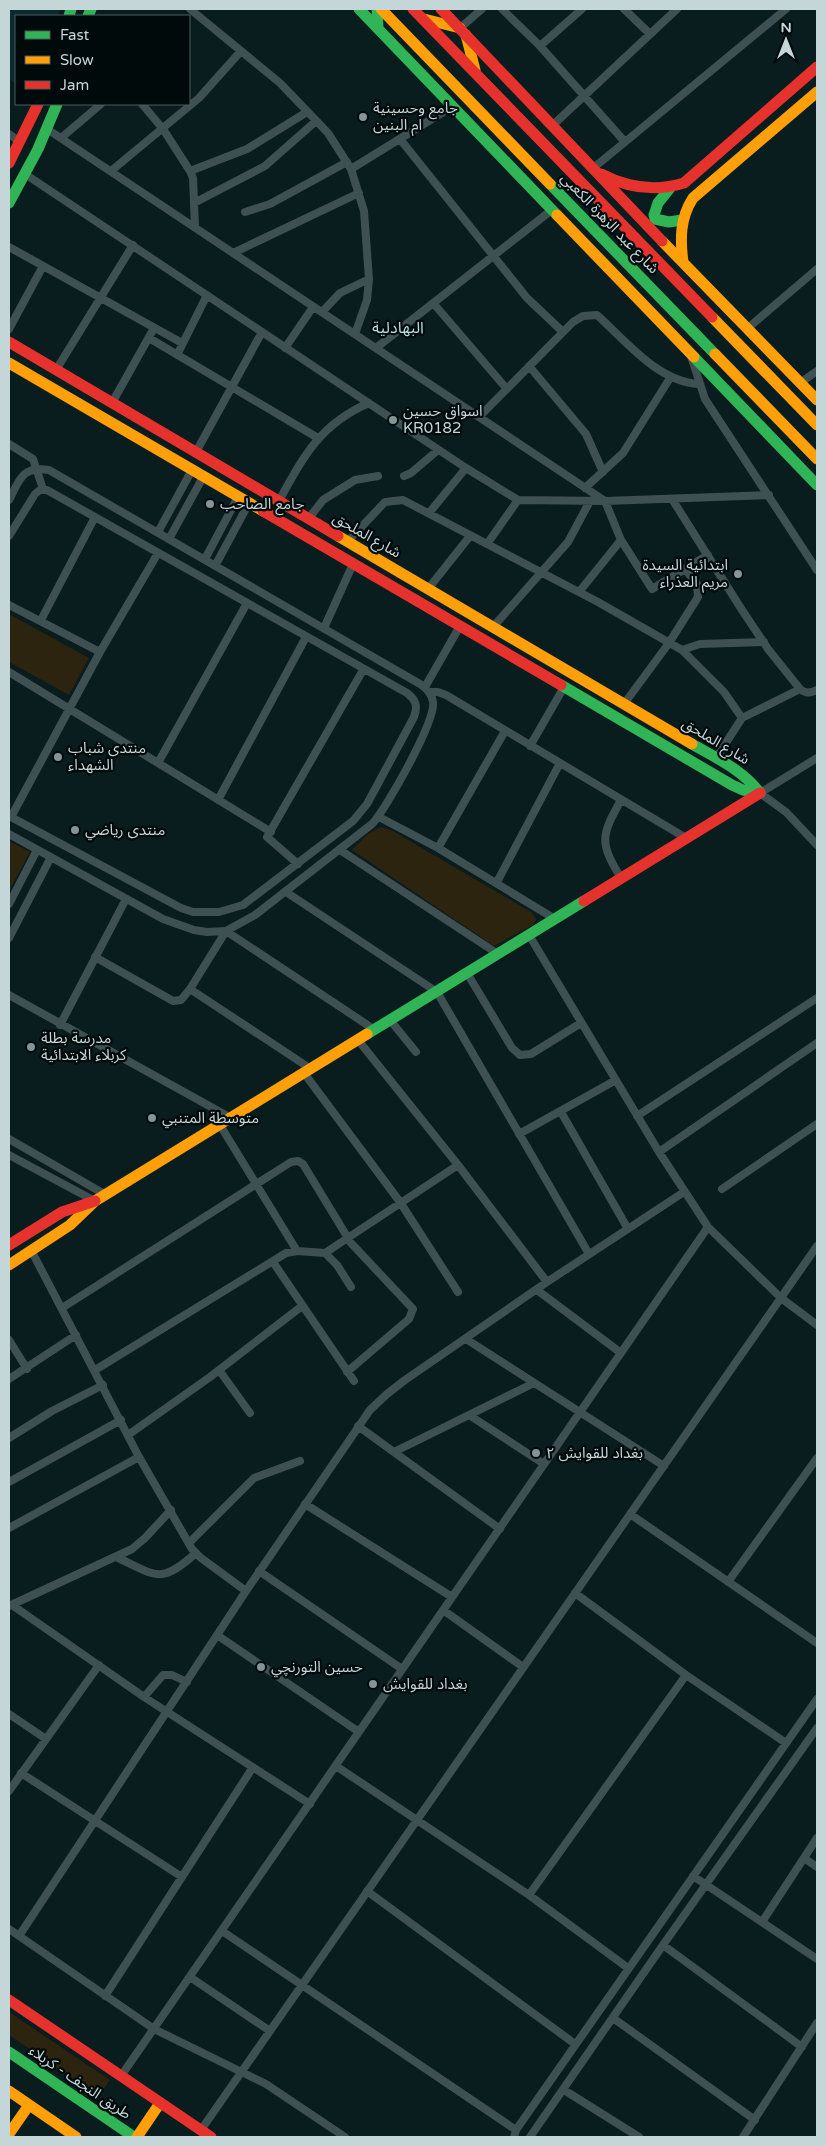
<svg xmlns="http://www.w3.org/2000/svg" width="826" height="2146" viewBox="0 0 826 2146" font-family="'Varela Round','Noto Sans Arabic',sans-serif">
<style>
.built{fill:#092a2e}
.green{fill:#2c240f}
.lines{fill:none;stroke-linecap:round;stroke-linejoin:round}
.street{stroke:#3f5052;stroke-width:8}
.fast{stroke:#30b455;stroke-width:11}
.slow{stroke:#ff9f0a;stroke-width:11}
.jam{stroke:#e5322d;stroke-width:11}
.poi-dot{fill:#839596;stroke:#010a0b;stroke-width:2}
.labels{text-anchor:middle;stroke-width:4.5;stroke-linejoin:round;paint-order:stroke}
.poi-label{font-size:15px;fill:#c4d6d7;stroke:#010a0b;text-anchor:start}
.street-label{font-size:15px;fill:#c4d6d7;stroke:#010a0b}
.neighbourhood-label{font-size:16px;fill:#b7dce0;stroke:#010a0b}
</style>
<rect width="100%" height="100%" fill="#091c1e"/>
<path class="built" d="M9,9H60L58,16H16V84L9,79Z"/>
<path class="green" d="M9,614L89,658L69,695L9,662Z
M381,827L393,831L531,912L536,919L534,924L494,946L352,850L368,834Z
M9,841L30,852L9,891Z
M9,2012L110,2080L99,2096L9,2035Z"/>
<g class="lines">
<path class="street" d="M190,9L280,83L328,133L351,169L364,211L369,279L367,300L355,334
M502,9L540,46L625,142L592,169
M624,9L650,34
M460,28L482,9
M540,46L582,9
M142,104L163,129L190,171L193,178L195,227
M553,125L677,9
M47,129L605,501L621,540L652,589L708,555
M9,134L20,142
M61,138L101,104
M400,139L527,298L563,332
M625,142L786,9
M351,169L453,106
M111,171L199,98L241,51
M190,171L247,149L307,112
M25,174L466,468L518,500L605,501L769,495
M194,203L265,166L316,121
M245,212L270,204L347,162
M9,247L182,343
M233,253L359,193
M434,304L506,388
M322,312L340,293L369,279
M748,328L817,269
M9,329L43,266
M149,338L318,438
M285,348L313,307
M376,348L553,209
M177,355L207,295
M691,356L705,399L817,570
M529,366L586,434L603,472
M56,370L133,245
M800,383L817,371
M112,403L154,328
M479,417L573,322L583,316L597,315C626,341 658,382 699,384
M9,444L33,459L43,489
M196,452L262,332
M404,476L411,473L438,450
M585,488L623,453L670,378
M672,499L742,610L768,649L800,689C806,694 810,693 817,690
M9,500C20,479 22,466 49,470L420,684C426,688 432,694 433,702C436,721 386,809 372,824L255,915L226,931L207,932L194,930L163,919L9,834
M279,501C303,457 320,424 369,403
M429,513L466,468
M309,518L323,500L355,480L378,476
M158,532L192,470
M9,536L35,494L40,490H47L407,693C416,700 418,706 414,717L367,804L353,821L243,905L219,912H193L181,908L9,816
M169,539L203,477
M348,541L385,502L403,500L598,602L682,650L724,692L742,718
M487,544L518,500
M205,559L238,497
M215,566L249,503
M428,589L470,536
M579,592L621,540
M9,605L100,652
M41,620L95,517
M493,627L568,542L590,501
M324,628L353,564
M682,650L700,644L764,642
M9,672L271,832
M425,687L460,626
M429,692H438L446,695L686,838
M624,704L669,643L698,597L697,584L685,569
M530,746L564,687
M716,758L742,718L800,689
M817,758L760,793L786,812L817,845
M158,763L247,603
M218,800L306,637
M621,800C601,836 599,842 621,878
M11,817L100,652L158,553
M379,817L438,848L555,919
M438,848L505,731
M340,850L498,954
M298,864L267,837L363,670
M497,882L560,763
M286,892L437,992L589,1254
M9,904L37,850
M529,935L659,1152L708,1227L781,1298L817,1325
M9,938L51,857
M95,957L173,1001L181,1000L190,989L226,931L375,1030
M467,973L512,1048L520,1055L531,1054L581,1023
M190,989L311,1069
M9,995L231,1118
M390,1020L416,1052
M60,1025L126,899
M358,1040L458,1165L547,1282
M304,1073L400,1202L458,1292
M561,1112L628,1229
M637,1116L817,998
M220,1125L297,1251
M519,1134L616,1080
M9,1139L106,1195
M659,1152L817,1043
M9,1155L95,1201
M722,1189L817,1124
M31,1250L139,1457L192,1549L201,1558L246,1591
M325,1253L458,1165
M273,1262L354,1381
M537,1290L621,1353
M62,1308L291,1162L298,1161L303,1164L351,1243L413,1309L409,1319L347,1372
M466,1339L664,1466
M9,1340L27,1369
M95,1370L286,1253L297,1251L325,1253L337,1265L351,1287
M219,1370L250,1413
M9,1379L76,1335
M469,1415L544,1464
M358,1426L500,1529
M128,1435L210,1377L302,1306
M9,1438L52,1411L103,1385
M394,1452L534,1383
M9,1482L121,1420
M305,1504L452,1597
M630,1514L817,1643
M9,1528L139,1457
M189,1543L254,1478L300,1461
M116,1557C157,1576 160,1585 196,1553
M259,1571L402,1669
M728,1582L817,1458
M575,1593L686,1675L786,1743
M12,1605L144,1697L310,1804
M9,1606L132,1549L145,1538L171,1510
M443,1610L523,1667
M217,1635L359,1732
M144,1697L163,1675H172L187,1682
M9,1714L46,1739
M336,1766L529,1895L628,1968
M21,1773L182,1877
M9,1791L99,1665
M804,1858L817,1867
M693,1876L817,1959
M367,1891L575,2044
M529,1895L686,1675
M762,1922L817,1838
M9,1929L154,2029L266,2084L345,2137
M222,1931L516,2130
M19,1936L246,1591L370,1410L387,1394L405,1380L547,1282L684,1192
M663,1945L802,2047
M190,1977L270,2031
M105,1996L253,1767
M613,2018L755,2120
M121,2076L708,1227
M564,2090L639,2137
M201,2130L817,1246
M514,2137L516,2130L817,1699
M530,2137L663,1945L817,1728
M743,2137L817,2023"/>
<path class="fast" d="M359,9L557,215
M377,9L378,28
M69,16L71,9
M88,16L91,9
M550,184L715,354
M670,188L658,203L654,215L655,219L669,222L682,220
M9,203L38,149L57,104
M694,357L817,485
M561,685L732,785L743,790L760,793
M692,744C716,758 743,770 760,793
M367,1034L584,901
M9,2052L134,2137"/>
<path class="slow" d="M381,9L550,184
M424,19L460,28
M466,35L475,70
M557,215L694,357
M662,241L817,400
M683,262C680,239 680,218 693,198L817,92
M712,317L817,425
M715,354L817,459
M9,363L263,511
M338,536L692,744
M9,1265L70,1225L95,1201L367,1034
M9,2091L76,2137
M9,2134L29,2105
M137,2137L160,2103"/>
<path class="jam" d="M413,9L712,317
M441,9L662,241
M9,163L38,104
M601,174C628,188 655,192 684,183L817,67
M9,342L338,536
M263,511L561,685
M584,901L760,793
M9,1245L62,1212L95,1201
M9,2000L211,2137"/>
</g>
<g class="poi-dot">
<circle cx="363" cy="117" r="5"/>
<circle cx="393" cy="420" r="5"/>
<circle cx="210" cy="504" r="5"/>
<circle cx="738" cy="574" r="5"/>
<circle cx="58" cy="757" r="5"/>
<circle cx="75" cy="830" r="5"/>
<circle cx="31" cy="1047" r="5"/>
<circle cx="152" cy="1118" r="5"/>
<circle cx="536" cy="1453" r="5"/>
<circle cx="261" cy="1667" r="5"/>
<circle cx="373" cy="1684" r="5"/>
</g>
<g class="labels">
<g class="poi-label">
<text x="373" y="113">جامع وحسينية<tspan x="373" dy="17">ام البنين</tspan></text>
<text x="403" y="416">اسواق حسين<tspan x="403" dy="17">KR0182</tspan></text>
<text x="220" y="509">جامع الصاحب</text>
<text x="728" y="570" text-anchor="end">ابتدائية السيدة<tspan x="728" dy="17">مريم العذراء</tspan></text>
<text x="68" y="753">منتدى شباب<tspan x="68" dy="17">الشهداء</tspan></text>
<text x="85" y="835">منتدى رياضي</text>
<text x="41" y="1043">مدرسة بطلة<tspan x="41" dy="17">كربلاء الابتدائية</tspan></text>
<text x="162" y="1123">متوسطة المتنبي</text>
<text x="546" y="1458">بغداد للقوايش ٢</text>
<text x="271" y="1672">حسين التورنچي</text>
<text x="383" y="1689">بغداد للقوايش</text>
</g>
<g class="street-label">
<text transform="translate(610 223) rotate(46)" y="5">شارع عبد الزهرة الكعبي</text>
<text transform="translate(367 535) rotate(30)" y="5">شارع الملحق</text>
<text transform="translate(716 741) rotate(31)" y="5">شارع الملحق</text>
<text transform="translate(80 2082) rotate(34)" y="5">طريق النجف - كربلاء</text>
</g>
<g class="neighbourhood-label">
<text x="398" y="333">البهادلية</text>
</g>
</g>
<rect width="826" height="2146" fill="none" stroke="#c4d6d7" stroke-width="20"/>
<rect x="15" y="15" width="175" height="90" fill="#010a0b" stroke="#4f5c5d"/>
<rect x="25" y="31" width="25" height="8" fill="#30b455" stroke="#4f5c5d"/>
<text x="60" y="40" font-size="15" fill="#c4d6d7">Fast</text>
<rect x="25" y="56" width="25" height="8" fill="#ff9f0a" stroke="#4f5c5d"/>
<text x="60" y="65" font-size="15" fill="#c4d6d7">Slow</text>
<rect x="25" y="81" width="25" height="8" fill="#e5322d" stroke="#4f5c5d"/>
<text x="60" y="90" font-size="15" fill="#c4d6d7">Jam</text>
<g transform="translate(786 40)" stroke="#010a0b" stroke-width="4" paint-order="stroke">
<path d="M0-4L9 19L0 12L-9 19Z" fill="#c4d6d7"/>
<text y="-8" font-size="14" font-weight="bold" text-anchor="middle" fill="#c4d6d7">N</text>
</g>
</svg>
